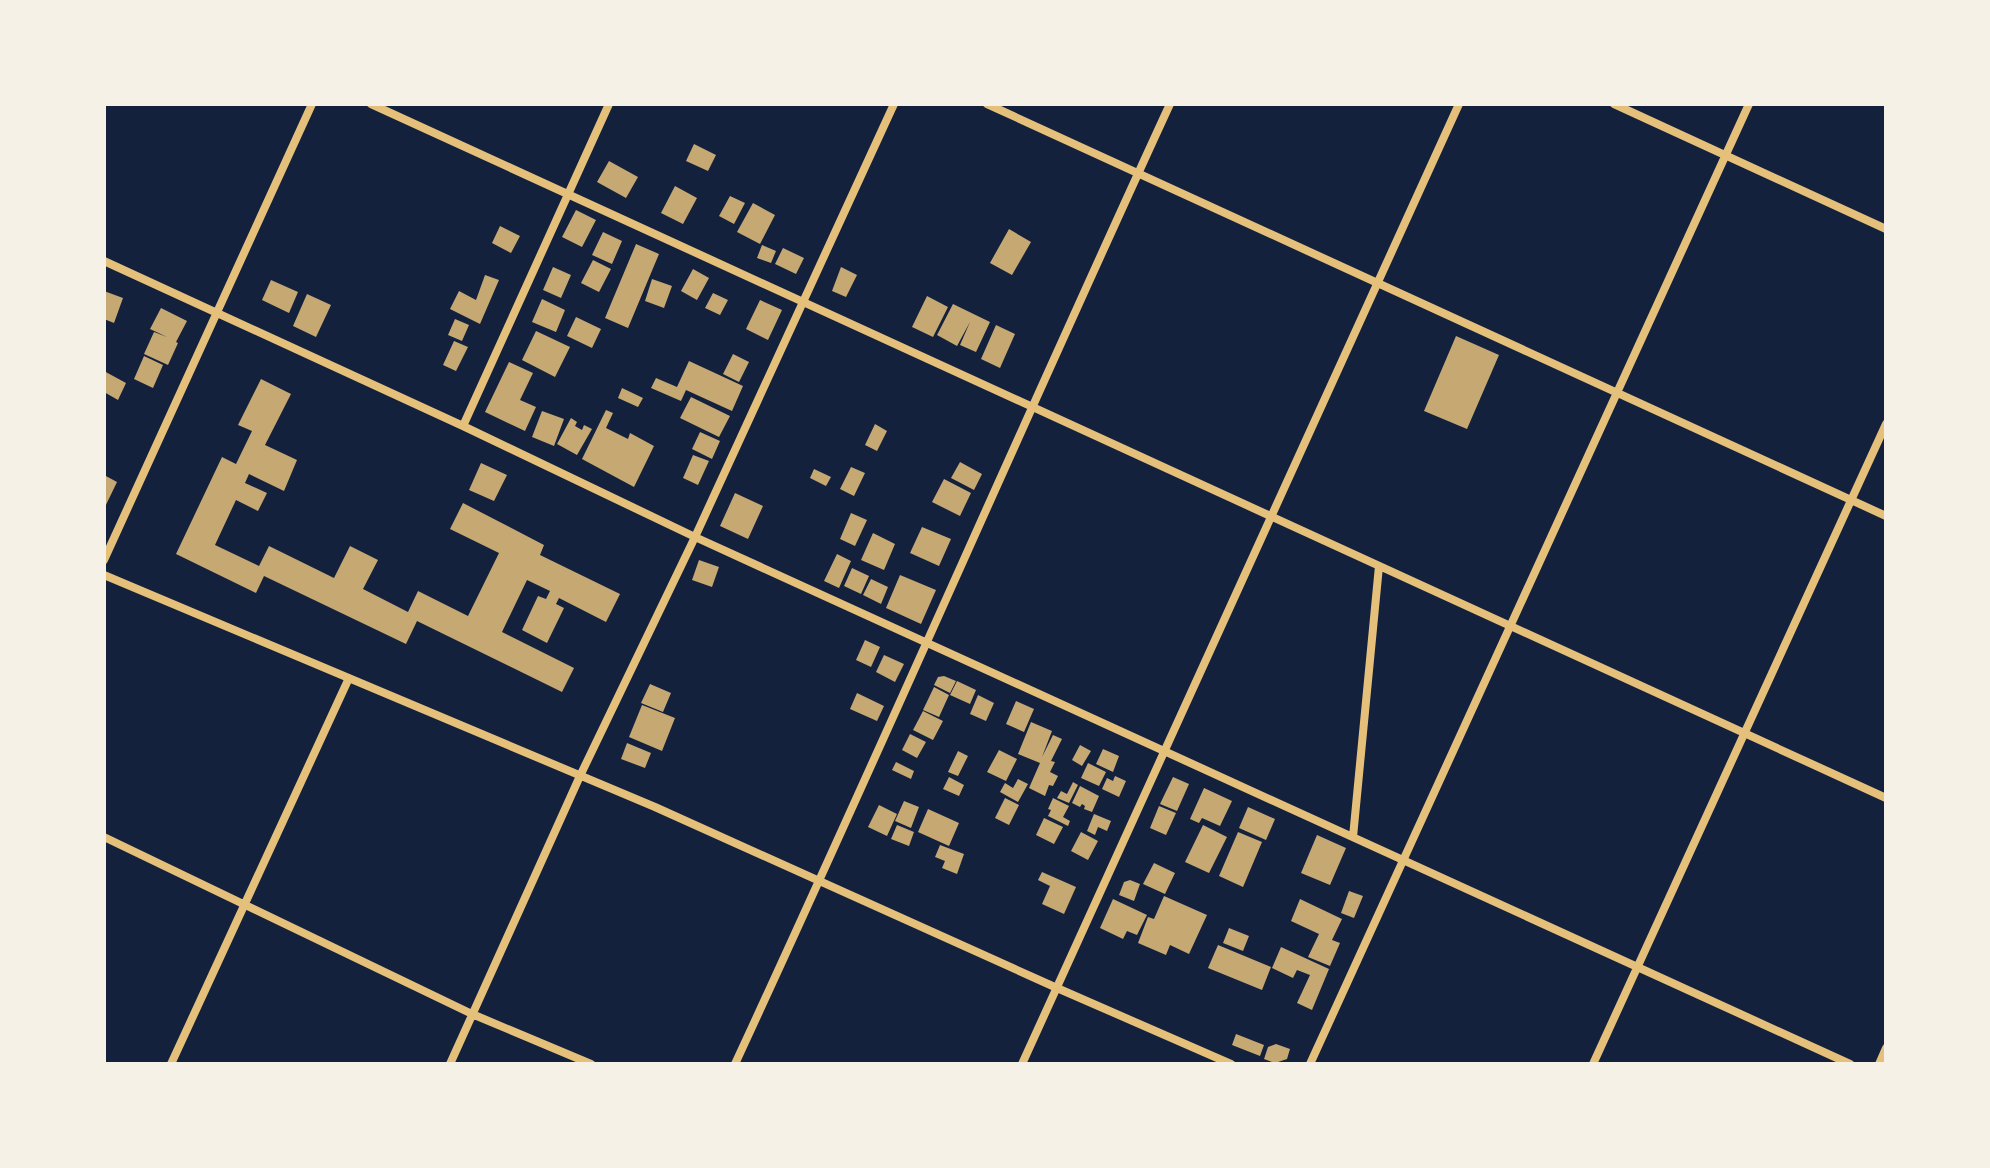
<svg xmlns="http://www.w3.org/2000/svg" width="1990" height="1168" viewBox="0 0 1990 1168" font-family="Lora,serif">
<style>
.building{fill:#c6a872}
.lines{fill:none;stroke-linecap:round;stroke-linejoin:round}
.minor{stroke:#e5c07b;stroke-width:8}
</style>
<rect width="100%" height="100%" fill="#14213d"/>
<path class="building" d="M694,144L716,155L708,171L686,161Z
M609,161L638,177L626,198L597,182Z
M675,186L697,198L683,224L661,213Z
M730,196L745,203L734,224L719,216Z
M753,203L775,215L760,244L737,232Z
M576,210L596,220L582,247L562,237Z
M500,226L520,236L511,253L492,243Z
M1009,229L1031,242L1012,275L990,263Z
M603,232L622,241L612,264L592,255Z
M636,244L659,254L628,328L605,318Z
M762,245L776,251L771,263L757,258Z
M783,248L804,258L796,274L775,264Z
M593,260L611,269L599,292L581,283Z
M553,267L571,275L561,298L543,290Z
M841,267L857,275L846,297L832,291Z
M693,269L709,278L697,300L681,291Z
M485,275L499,280L480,324L450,309L459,291L476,300Z
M652,279L672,286L664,308L645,301Z
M271,280L298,292L289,313L262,300Z
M104,291L123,298L114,323L104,319Z
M713,293L728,300L720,315L705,308Z
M307,294L331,305L316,337L293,326Z
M927,296L948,307L933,337L912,327Z
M542,299L565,310L556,332L532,322Z
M760,300L782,310L768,340L746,329Z
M953,304L990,322L976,352L960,345L970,322L957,346L937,335Z
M161,308L187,321L176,342L178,343L168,365L144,354L154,332L167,337L150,329Z
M576,317L601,329L592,348L567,336Z
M455,319L469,325L462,341L448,335Z
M996,325L1015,334L1000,368L981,359Z
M536,331L570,347L555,377L522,360Z
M1456,336L1499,355L1467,429L1424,411Z
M454,341L468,347L456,371L443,365Z
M733,354L749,362L739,382L723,374Z
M144,356L163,365L153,388L134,379Z
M689,361L743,386L732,411L686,390L681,401L651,388L656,378L677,387Z
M509,362L533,373L520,400L536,407L525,431L485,412Z
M104,371L126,383L118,400L104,392Z
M261,379L291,394L265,445L297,460L284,491L249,474L245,483L267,493L258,511L236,500L215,545L259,566L269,546L334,578L350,546L378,560L363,589L408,612L418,591L468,616L499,553L450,529L463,503L544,545L540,555L620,594L606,622L559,598L556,604L564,608L547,643L522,630L538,596L546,599L550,591L527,580L502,632L574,668L562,692L417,621L406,644L264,576L256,593L176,554L222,457L236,464L252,431L238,425Z
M622,388L643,398L638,407L618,398Z
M691,397L730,416L719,437L680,418Z
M606,410L613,413L606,428L628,439L630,433L654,446L634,487L582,459Z
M542,411L564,419L554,446L532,437Z
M571,418L577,422L575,426L582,430L584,425L592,429L577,455L557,444Z
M875,424L887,431L877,451L865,445Z
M700,432L720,441L712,459L692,449Z
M693,455L709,461L698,485L683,478Z
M960,462L982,474L974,490L951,478Z
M481,463L507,475L494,501L469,490Z
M851,467L865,473L854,496L840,489Z
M814,469L831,477L826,486L810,478Z
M104,475L117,482L104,509Z
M944,479L971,493L960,516L932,502Z
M735,493L763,506L748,539L720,526Z
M851,513L867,520L855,546L840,539Z
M922,527L951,539L939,566L910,553Z
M873,533L895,544L884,570L861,560Z
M837,554L851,561L839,588L824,581Z
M699,560L719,567L712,587L692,580Z
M852,568L869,576L861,594L844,586Z
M900,575L936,590L921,624L886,608Z
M871,579L888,587L881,604L863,595Z
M865,640L880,647L871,667L856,660Z
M884,655L904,664L895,682L876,672Z
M944,676L956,681L950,693L934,685L938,677Z
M957,681L976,690L970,704L950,695Z
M650,684L671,693L663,712L641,703Z
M934,687L949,695L939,717L923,710Z
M857,693L884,706L877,721L850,709Z
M978,695L994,703L986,721L970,714Z
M1016,701L1034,709L1024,732L1006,724Z
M642,705L675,718L662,751L629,737Z
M923,711L943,721L933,740L913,730Z
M1031,722L1052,731L1042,757L1053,735L1062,739L1051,761L1055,762L1050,772L1058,776L1053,786L1049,785L1045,796L1029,788L1040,763L1018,754Z
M910,734L926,742L917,758L902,750Z
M627,743L651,753L645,768L621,759Z
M1080,745L1091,751L1082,766L1072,760Z
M1103,749L1119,756L1113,772L1096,764Z
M999,750L1017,759L1006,781L987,772Z
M958,751L968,756L958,776L948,772Z
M896,762L914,771L911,779L892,770Z
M1088,763L1106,772L1099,786L1081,778Z
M1115,776L1126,781L1119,797L1102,789L1107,778L1113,781Z
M949,777L964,785L959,796L943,789Z
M1173,777L1189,784L1177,811L1160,804Z
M1018,779L1028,784L1018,802L1000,792L1005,783L1013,788Z
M1073,782L1078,785L1069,803L1057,798L1061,791L1067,794Z
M1080,786L1099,796L1092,812L1084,809L1085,806L1082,804L1080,807L1072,803Z
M1204,788L1232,801L1220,826L1202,818L1199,823L1190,819Z
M1005,798L1019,805L1009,825L995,818Z
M1053,798L1069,806L1063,817L1070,821L1068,826L1048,816L1051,810L1048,809Z
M904,801L919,807L911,828L895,821Z
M879,805L897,814L887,836L868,827Z
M1159,806L1176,813L1166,835L1150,828Z
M1248,807L1275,819L1266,840L1239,828Z
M928,809L959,823L949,846L918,832Z
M1094,814L1111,821L1107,831L1098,827L1095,835L1087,831Z
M1044,818L1063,827L1054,844L1036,835Z
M897,825L914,832L909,846L891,839Z
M1203,825L1227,837L1209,873L1185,862Z
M1081,832L1098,841L1088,860L1071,851Z
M1238,832L1262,842L1243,887L1219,876Z
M1317,835L1346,848L1330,885L1301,873Z
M940,845L964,854L957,874L942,868L945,861L935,857Z
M1154,863L1175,873L1165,894L1143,884Z
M1042,872L1076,887L1064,914L1042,904L1050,886L1038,880Z
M1130,880L1140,884L1134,901L1119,895L1124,882Z
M1349,891L1363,896L1354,918L1341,913Z
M1164,896L1207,915L1189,954L1170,945L1166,955L1138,943L1148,917L1154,919Z
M1113,899L1147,915L1137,935L1127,931L1123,939L1100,928Z
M1300,899L1342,919L1332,940L1340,943L1330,966L1308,957L1319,934L1291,921Z
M1229,928L1249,936L1243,951L1223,943Z
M1218,945L1271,967L1262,990L1208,968Z
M1281,947L1329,969L1312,1010L1297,1003L1310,975L1297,970L1293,978L1272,968Z
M1236,1034L1264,1045L1260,1056L1232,1045Z
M1276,1044L1290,1049L1287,1059L1275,1063L1264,1059L1268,1047Z"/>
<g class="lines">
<path class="minor" d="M371,104L1886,798
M987,104L1886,516
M1614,104L1886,229
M104,261L463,426L695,537L1850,1064
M463,426L609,104
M104,560L312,104
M104,575L655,807L1057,988L1231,1064
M104,837L472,1014L591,1064
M1353,837L1379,566
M171,1064L349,678
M450,1064L580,776L695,537L894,104
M735,1064C883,745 1023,423 1170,104
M1022,1064L1459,104
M1310,1064L1749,104
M1593,1064L1886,424
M1879,1064L1886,1048"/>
</g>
<rect width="1990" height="1168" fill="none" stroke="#f6f1e7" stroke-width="212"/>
</svg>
